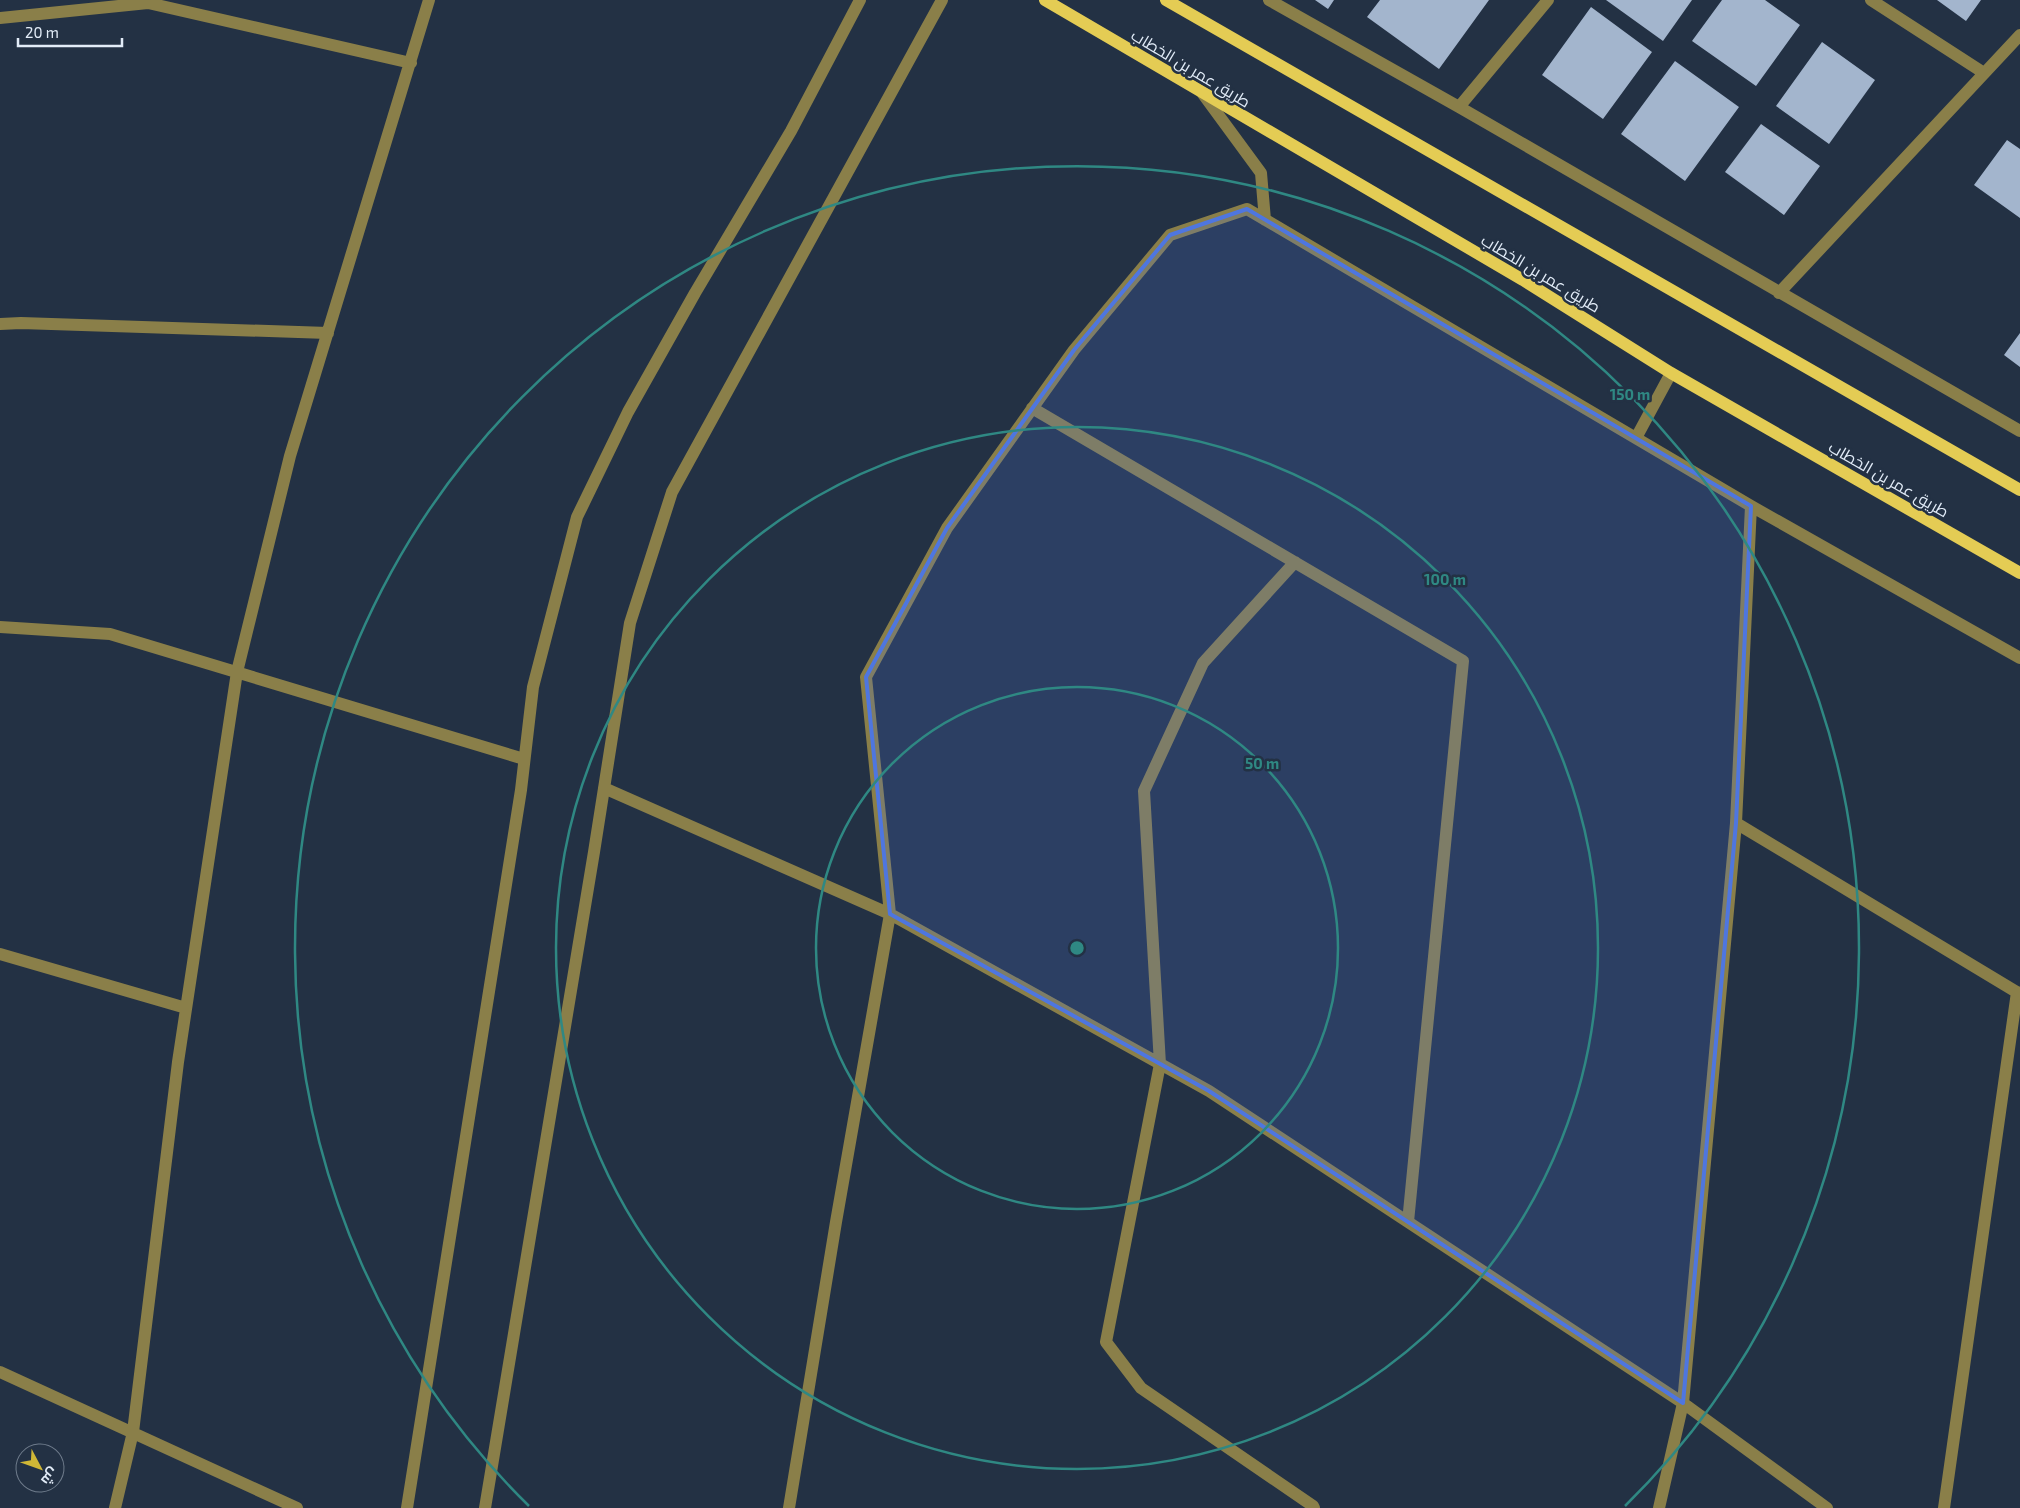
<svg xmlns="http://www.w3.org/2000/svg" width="2020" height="1508" viewBox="0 0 2020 1508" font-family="'Exo 2',Cairo,sans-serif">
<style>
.building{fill:#a3b5cd}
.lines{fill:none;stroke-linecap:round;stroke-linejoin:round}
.minor{stroke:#8a7f49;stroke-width:12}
.major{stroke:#e4cc54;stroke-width:12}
.marked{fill:#4e76e0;fill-opacity:0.2;stroke:#4e76e0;stroke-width:4;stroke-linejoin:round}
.ring{fill:none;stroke:#2f8883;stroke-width:2.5}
.labels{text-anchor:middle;stroke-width:5;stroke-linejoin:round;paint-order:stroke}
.street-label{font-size:16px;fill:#e2ecf8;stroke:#233144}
.centre{fill:#2f8883;stroke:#233144;stroke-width:2.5}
.ring-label{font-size:15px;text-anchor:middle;font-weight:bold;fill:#2f8883;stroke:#233144;stroke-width:5;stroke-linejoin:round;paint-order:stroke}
</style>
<rect width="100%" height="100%" fill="#233144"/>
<path class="building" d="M1315,0H1334L1328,9Z
M1380,0H1489L1439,69L1367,17Z
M1606,0H1692L1663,41Z
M1722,0H1765L1800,25L1756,86L1692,41Z
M1937,0H1981L1966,21Z
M1591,7L1652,52L1603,119L1542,75Z
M1822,42L1875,80L1829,144L1776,106Z
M1675,61L1739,107L1685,181L1621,134Z
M1761,124L1820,166L1784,215L1725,172Z
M2007,140L2020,149V218L1974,185Z
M2020,333V367L2004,355Z"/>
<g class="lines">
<path class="minor" d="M1269,0L1459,107L2020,431
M1871,0L1984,73
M0,18L148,3L411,63
M1203,94L1261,173L1265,220
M1459,107L1548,0
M1779,293L2020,35
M0,324L21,323L328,333
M1032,408L1463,661L1408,1222
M1636,438L1671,373
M1295,562L1203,663L1144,791L1160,1064L1106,1342L1141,1388L1313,1506L1314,1508
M0,627L110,634L524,759
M604,788L890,914L1209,1091L1683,1403L1827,1508
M1736,823L2020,994
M0,954L186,1008
M0,1372L297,1508
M115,1508L133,1432L178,1062L237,672L290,456L429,0
M407,1508L521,790L533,687L577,517L628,412L695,293L791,131L860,0
M485,1508L594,852L630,623L672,492L942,0
M789,1508L836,1222L890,914L866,677L947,528L1074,350L1170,235L1247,209L1751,506L2020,658
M1659,1508L1683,1403L1736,823L1751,506
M1944,1508L2017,992"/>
<path class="major" d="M1045,0L1523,280L1671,373L2020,573
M1166,0L2020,490"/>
</g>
<path class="marked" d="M1247,209L1751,506L1736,823L1683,1403L1209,1091L890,914L866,677L947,528L1074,350L1170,235Z"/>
<g class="ring">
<circle cx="1077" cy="948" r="261"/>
<circle cx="1077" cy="948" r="521"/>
<path d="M529 1506A782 782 0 1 1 1625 1506"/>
</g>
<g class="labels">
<g class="street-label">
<text transform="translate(1191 68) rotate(31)" y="6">طريق عمر بن الخطاب</text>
<text transform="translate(1541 273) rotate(31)" y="6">طريق عمر بن الخطاب</text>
<text transform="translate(1889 479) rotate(30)" y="6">طريق عمر بن الخطاب</text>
</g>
</g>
<circle cx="1077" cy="948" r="8" class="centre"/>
<g class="ring-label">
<text x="1630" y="400">150 m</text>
<text x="1445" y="585">100 m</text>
<text x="1262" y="769">50 m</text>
</g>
<g transform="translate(40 1468) rotate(131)"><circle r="24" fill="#233144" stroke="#6f7c8c"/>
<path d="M0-4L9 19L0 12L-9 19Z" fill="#d0b736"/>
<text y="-8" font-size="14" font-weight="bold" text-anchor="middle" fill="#e2ecf8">ش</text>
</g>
<path d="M18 38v8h104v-8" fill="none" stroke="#e2ecf8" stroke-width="2.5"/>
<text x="25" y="38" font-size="15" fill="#e2ecf8" stroke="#233144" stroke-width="4" paint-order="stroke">20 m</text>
</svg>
